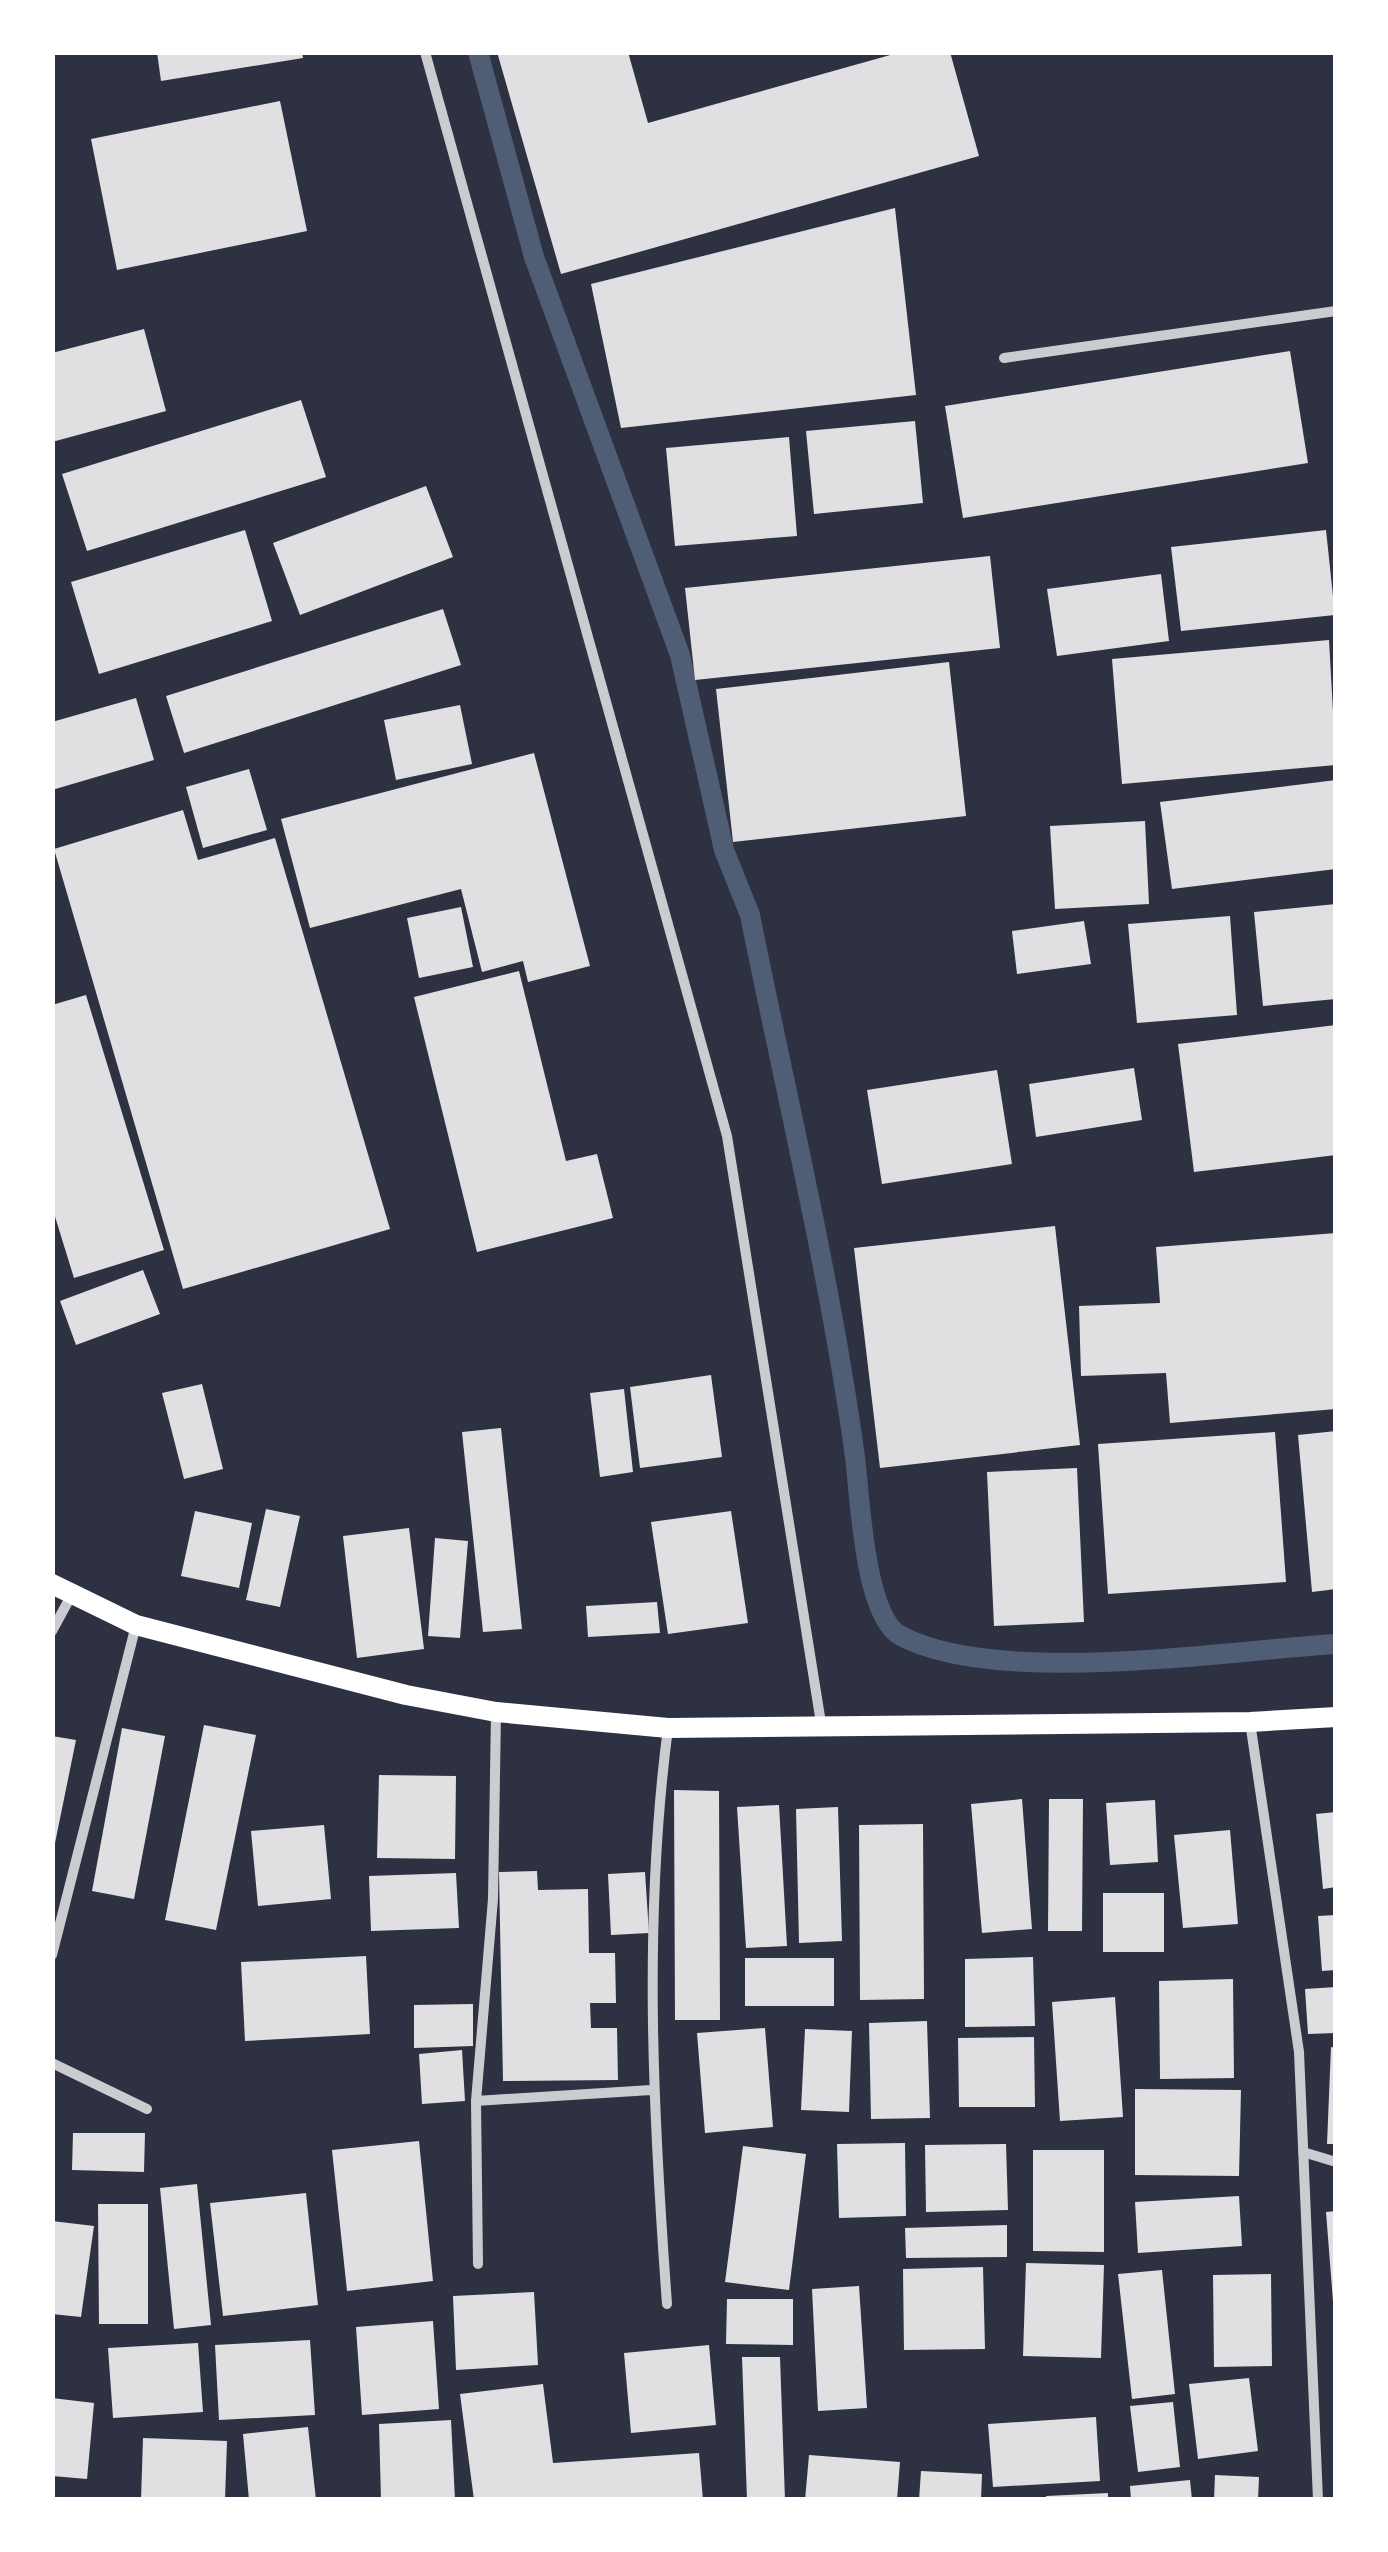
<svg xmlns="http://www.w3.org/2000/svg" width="1388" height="2552" viewBox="0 0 1388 2552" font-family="'Fira Sans Condensed',sans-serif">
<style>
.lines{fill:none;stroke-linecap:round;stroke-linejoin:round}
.stream{stroke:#4f5d75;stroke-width:20}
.building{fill:#e0e0e3}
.minor{stroke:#caccd0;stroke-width:10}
.secondary{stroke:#fff;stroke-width:20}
</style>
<rect width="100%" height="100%" fill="#2d3142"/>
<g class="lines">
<path class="stream" d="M478,52L534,257L680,655L724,850L750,915C786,1095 830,1275 855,1457C860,1496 864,1617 901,1636C999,1687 1222,1651 1336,1644"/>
</g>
<path class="building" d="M157,52H302L303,58L161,81Z
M497,52H628L648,123L901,52H950L979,156L561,274Z
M280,101L307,231L117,270L91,139Z
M895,208L916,395L621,428L591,284Z
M144,329L166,411L52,442V353Z
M1290,351L1308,463L963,518L945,406Z
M301,400L326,477L87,551L62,474Z
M915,421L923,503L814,514L806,431Z
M789,437L797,536L675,546L666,448Z
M426,486L453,557L300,615L273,543Z
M245,530L272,621L99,674L71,582Z
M1326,530L1335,615L1181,631L1171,547Z
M990,556L1000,648L695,680L685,588Z
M1161,574L1169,641L1057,656L1047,589Z
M443,609L461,665L184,753L166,696Z
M1329,640L1336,765L1122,784L1112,659Z
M949,662L966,816L733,842L716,689Z
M136,698L154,760L52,790V722Z
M460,705L472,764L396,780L384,720Z
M534,753L590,966L528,982L523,961L482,972L461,889L310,928L281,819Z
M249,769L267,830L203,848L186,787Z
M1336,780V869L1172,889L1160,802Z
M183,810L198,860L275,838L390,1229L183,1289L54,849Z
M1145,821L1149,904L1055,909L1050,826Z
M1336,904V999L1263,1006L1254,912Z
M461,907L473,967L419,978L407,918Z
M1230,916L1237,1015L1137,1023L1128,924Z
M1084,921L1091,964L1017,974L1012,931Z
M519,971L566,1161L597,1154L613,1218L477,1252L414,997Z
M86,995L164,1250L74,1278L52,1207V1005Z
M1336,1025V1155L1194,1172L1178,1044Z
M1134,1068L1142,1120L1036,1137L1029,1084Z
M997,1070L1012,1164L882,1184L867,1090Z
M1055,1226L1080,1445L880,1468L854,1248Z
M1336,1233V1409L1170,1423L1166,1373L1081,1376L1079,1306L1160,1303L1156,1247Z
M143,1270L160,1314L76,1345L60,1301Z
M711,1375L722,1457L640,1468L630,1387Z
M202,1384L223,1469L184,1479L162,1393Z
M624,1389L633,1472L600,1477L590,1393Z
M501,1428L522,1629L483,1632L462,1432Z
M1336,1431V1589L1312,1592L1298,1435Z
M1275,1432L1286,1582L1108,1594L1098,1444Z
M1077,1468L1084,1622L994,1626L987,1472Z
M266,1509L300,1516L280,1607L246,1600Z
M195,1511L252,1523L239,1588L181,1576Z
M731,1511L748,1623L668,1634L651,1522Z
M409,1528L424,1649L357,1658L343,1536Z
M435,1538L468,1541L460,1638L428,1636Z
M657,1602L660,1633L588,1637L586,1606Z
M204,1725L256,1735L216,1930L165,1920Z
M122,1728L165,1736L134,1899L92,1891Z
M52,1736L76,1740L54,1848H52Z
M379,1775L456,1776L455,1859L377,1858Z
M674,1790L719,1791L720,2020H675Z
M1022,1799L1032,1929L982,1933L971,1804Z
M1049,1799H1083L1082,1931H1048Z
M1155,1800L1158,1862L1110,1865L1106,1803Z
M779,1805L787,1946L746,1948L737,1807Z
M838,1807L842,1941L799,1943L796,1809Z
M1336,1812V1887L1323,1889L1316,1814Z
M923,1824L924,1999L860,2000L859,1825Z
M324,1825L331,1899L258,1906L251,1831Z
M1230,1830L1238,1924L1183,1928L1174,1835Z
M537,1871L538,1890L588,1889L589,1953H615L616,2003H590L591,2028H617L618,2080L503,2081L499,1872Z
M645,1872L649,1933L611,1935L608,1874Z
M456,1873L459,1928L371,1931L369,1876Z
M1103,1893H1164V1952H1103Z
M1336,1915V1970L1322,1971L1318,1916Z
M366,1956L370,2034L245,2041L241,1962Z
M1033,1957L1035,2026L965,2027V1959Z
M745,1958H834V2006H745Z
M1233,1979L1234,2078L1160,2079L1159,1981Z
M1336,1987V2033L1308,2034L1305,1989Z
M1115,1997L1123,2117L1060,2121L1052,2002Z
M473,2004V2046L414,2048V2005Z
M927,2021L930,2118L871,2119L869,2023Z
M765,2028L773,2127L705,2133L697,2033Z
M805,2029L852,2031L849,2112L801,2110Z
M1034,2037L1035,2107H959L958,2038Z
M1331,2047L1336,2048V2144H1327Z
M462,2050L465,2101L422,2104L419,2054Z
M1135,2089L1241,2090L1239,2176L1135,2175Z
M73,2133H145L144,2172L72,2170Z
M419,2141L433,2281L347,2291L332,2150Z
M905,2143L906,2216L839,2218L837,2144Z
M1006,2144L1008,2210L926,2212L925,2145Z
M743,2146L806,2154L789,2290L725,2282Z
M1033,2150H1104V2252L1033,2251Z
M197,2184L211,2325L174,2329L160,2188Z
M306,2193L318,2305L223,2316L210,2203Z
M1239,2196L1242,2246L1138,2253L1135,2202Z
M98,2204H148V2324H99Z
M1336,2211V2300L1333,2301L1326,2212Z
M52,2221L94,2226L81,2317L52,2314Z
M1007,2225V2257L906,2258L905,2228Z
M1026,2263L1104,2265L1101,2358L1023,2356Z
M983,2267L985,2349L904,2350L903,2269Z
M1162,2270L1175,2394L1132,2399L1118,2274Z
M1271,2274L1272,2366L1214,2367L1213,2275Z
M859,2286L867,2408L818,2411L812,2289Z
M534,2292L538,2365L456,2370L453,2296Z
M727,2299H793V2345L726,2344Z
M433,2321L439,2409L362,2415L356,2327Z
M310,2340L315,2415L219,2420L215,2345Z
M198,2343L203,2412L113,2418L108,2348Z
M709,2345L716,2425L631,2433L624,2353Z
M742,2357H780L785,2500H747Z
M1249,2378L1258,2451L1198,2459L1189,2384Z
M543,2384L553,2463L699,2453L703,2500H474L460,2394Z
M52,2398L94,2403L87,2479L52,2476Z
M1173,2402L1180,2467L1138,2472L1130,2406Z
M1096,2417L1100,2481L993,2487L988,2424Z
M451,2420L455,2500H381L379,2424Z
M308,2427L316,2500H249L243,2434Z
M143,2438L227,2441L225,2500H141Z
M809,2455L900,2462L897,2500H805Z
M921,2471L982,2474L981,2500H919Z
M1215,2475L1259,2477L1258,2500H1214Z
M1190,2480L1192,2500H1131L1130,2486Z
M1108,2493V2500H1046V2496Z"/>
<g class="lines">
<path class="minor" d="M425,52L727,1136L821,1723
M1004,358L1336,311
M52,1631L71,1596
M1250,1722L1299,2052L1318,2500
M52,1955L136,1625
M52,2063L147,2109
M476,2101L651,2090
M1303,2152L1336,2162
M478,2264L476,2101L493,1899L496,1713
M667,2304C653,2113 643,1919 668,1728"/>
<path class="secondary" d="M52,1584L136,1625L406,1695L496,1712L668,1728L1250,1722L1336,1717"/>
</g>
<rect width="1388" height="2552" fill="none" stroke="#ffffff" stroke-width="110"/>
</svg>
